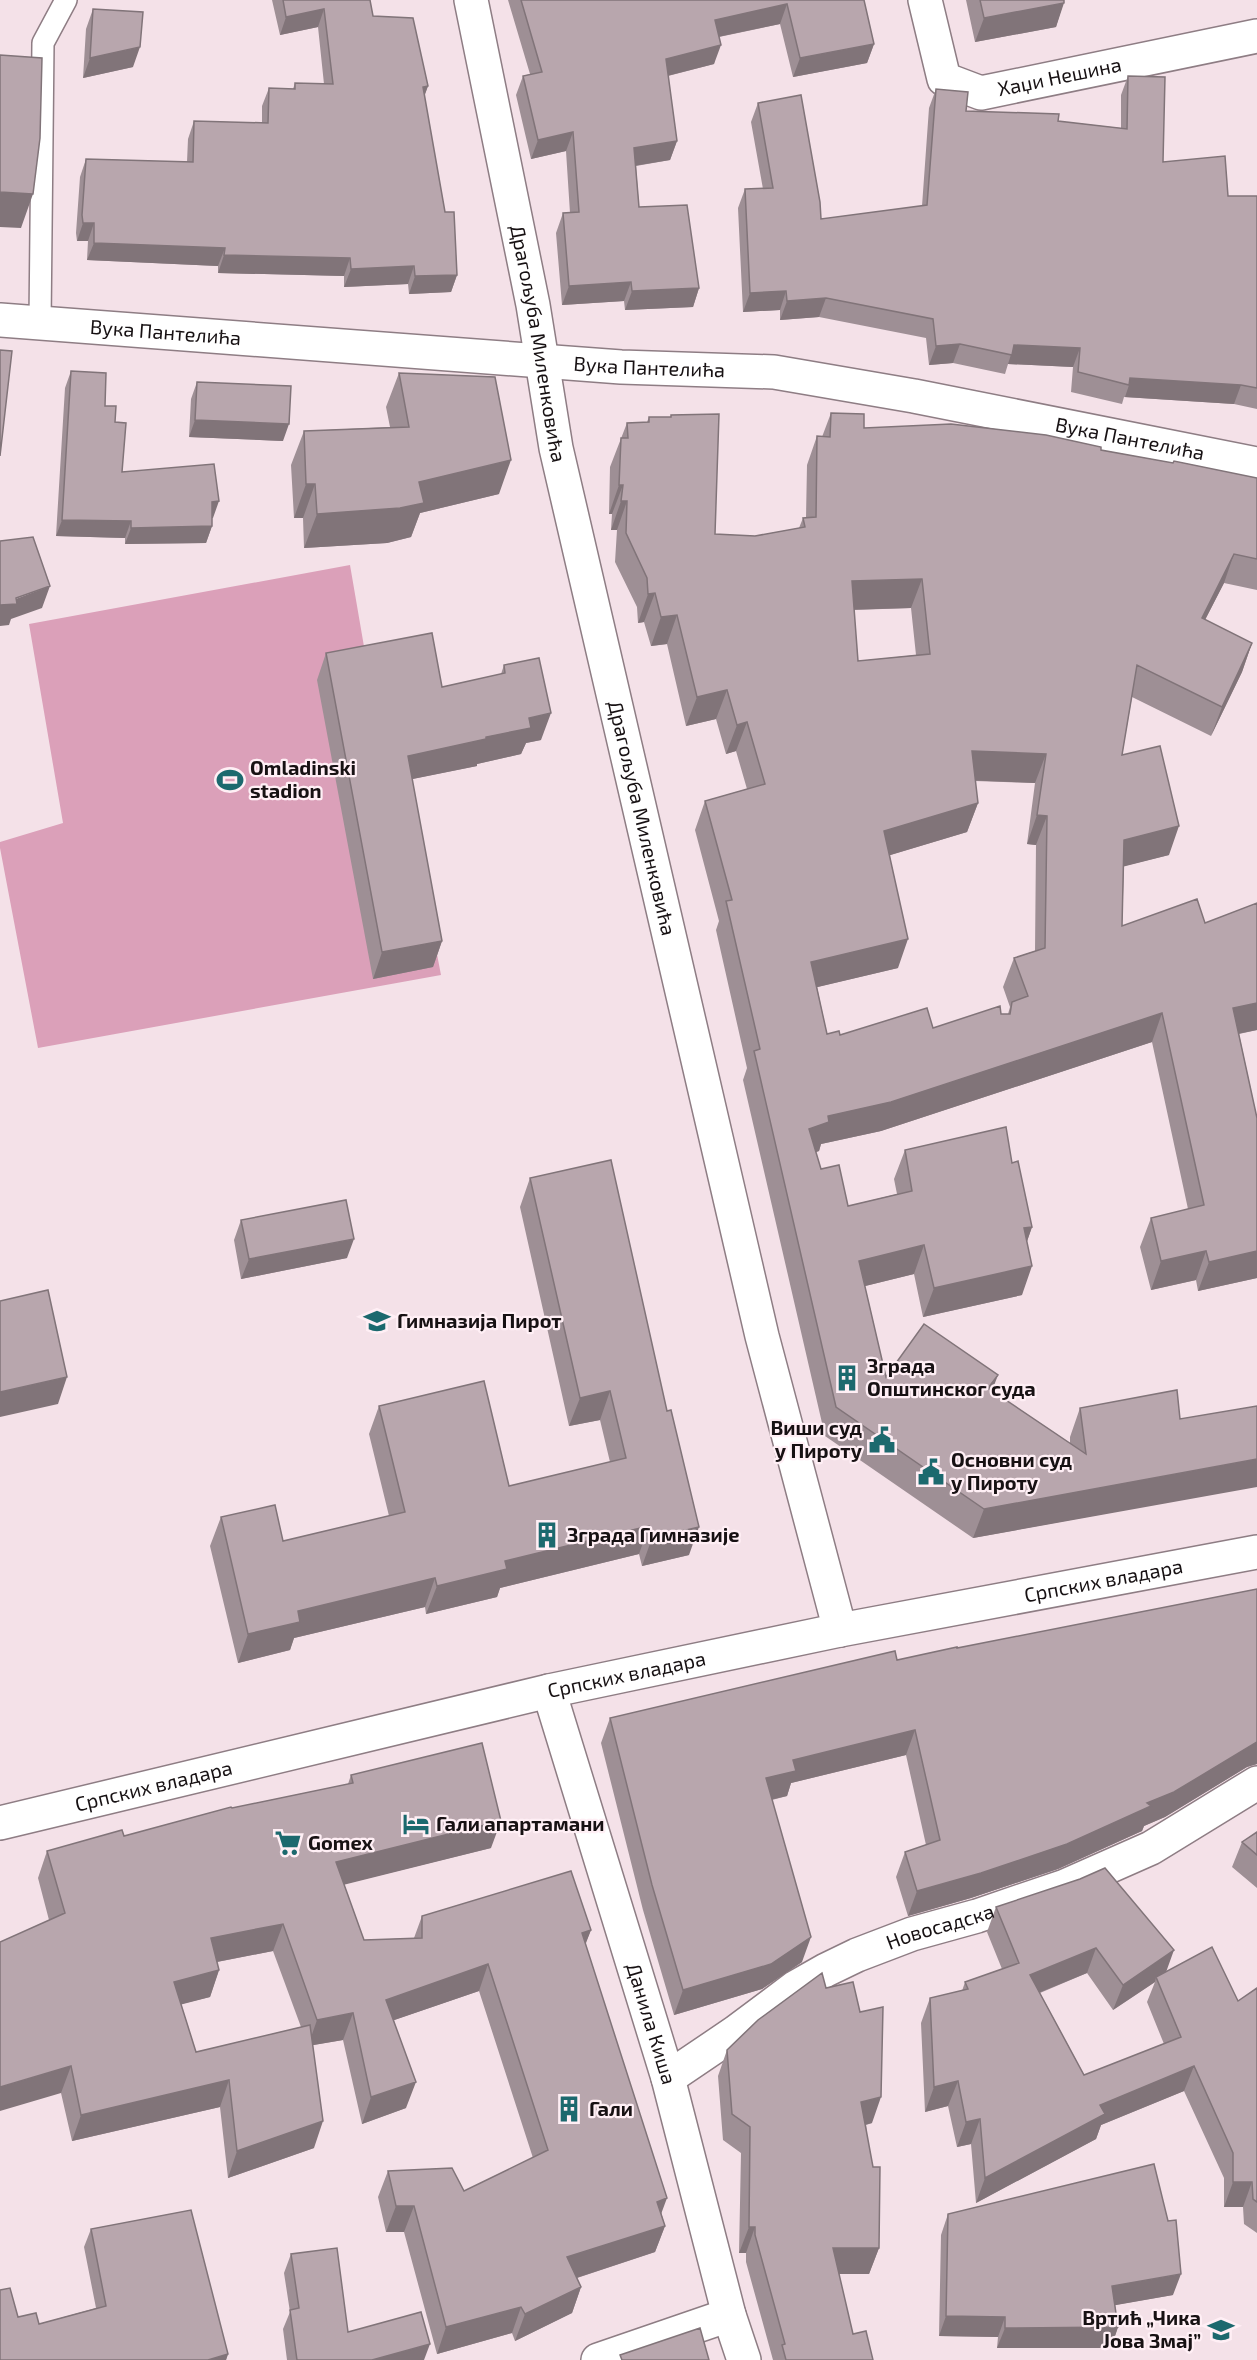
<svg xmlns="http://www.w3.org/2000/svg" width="1257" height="2360" viewBox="0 0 1257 2360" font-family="'Exo 2',sans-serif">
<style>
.green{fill:#dba0b9}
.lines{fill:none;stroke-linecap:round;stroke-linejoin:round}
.lane-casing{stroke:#8e7d84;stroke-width:24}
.street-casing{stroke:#8e7d84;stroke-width:36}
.secondary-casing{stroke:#8e7d84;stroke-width:36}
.lane{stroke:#fff;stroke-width:21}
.street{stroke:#fff;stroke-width:33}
.secondary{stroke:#fff;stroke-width:33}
.wall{fill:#9e8f95;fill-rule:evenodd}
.shaded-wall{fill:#817479}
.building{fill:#b8a6ad;stroke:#817479;stroke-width:1.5;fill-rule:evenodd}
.labels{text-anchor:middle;stroke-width:4.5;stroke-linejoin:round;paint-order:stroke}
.street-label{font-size:20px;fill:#171113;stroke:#ffeff5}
.poi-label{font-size:20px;font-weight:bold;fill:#171113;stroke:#ffeff5;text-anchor:start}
</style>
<rect width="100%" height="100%" fill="#f4e1e8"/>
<path class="green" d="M350,565L367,664L395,736L441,975L38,1048L0,848V842L63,823L29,624Z"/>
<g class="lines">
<g class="lane-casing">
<path id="lane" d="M40,323L43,43L66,0"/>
</g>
<g class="street-casing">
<g id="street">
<path id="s1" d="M471,0L533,305L556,448L762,1336L840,1630"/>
<path id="s2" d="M925,0L944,79L981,93L1257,36"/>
<path id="s3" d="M0,320L621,367L774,372L914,396L1257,464"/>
<path id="s4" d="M549,1691L668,2078L729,2315L744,2360"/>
<path id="s5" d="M668,2078L736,2032L796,1987L826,1970L857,1955L912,1934L977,1916L1065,1886L1151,1848L1257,1783"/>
<path d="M598,2360L729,2315"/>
</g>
</g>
<g class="secondary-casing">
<g id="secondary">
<path id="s6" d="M0,1823L549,1691L840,1630L1257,1552"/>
</g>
</g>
<use href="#lane" class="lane"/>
<use href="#street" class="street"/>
<use href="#secondary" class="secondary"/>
</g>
<path class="wall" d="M272,0H370L373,16L428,86L424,96L445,212L457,275L451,292L409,294L408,284L344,287V276L218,273V266L87,260L88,241H77L76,233L80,177L86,159L187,162L188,139L194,121L262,123V106L269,88L293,89L295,83L324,84L318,27L280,35Z
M508,0H864L874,44L867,63L793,77L780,24L719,37L714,64L668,76L677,141L670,160L636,166L639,207L699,288L693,307L625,310L624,301L562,305L556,233L563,213H570L566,151L531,159L516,95L523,76L530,74Z
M966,0H1064L1056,27L975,42Z
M93,9L133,67L83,78L86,29Z
M1128,76L1163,162L1228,196H1257V409L1234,404L1124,397L1122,404L1071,392L1073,367L1008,364L1005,374L953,363L929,365L926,338L819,317L780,320V310L743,312L738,208L745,189H763L751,122L758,103L821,219L922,206L929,108L936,89L966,111L1121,128V95Z
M71,371L105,406L115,422L122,472L213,518H212V526L206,543L125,544V538L56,536L65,388Z
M399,373L499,494L420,513L411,537L387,543L304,548L303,518H294L291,465L304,431L390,427L386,407Z
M197,382L283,441L189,437L191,399Z
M831,413L864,428L1101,450L1257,478V590L1224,583L1205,620L1252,643L1242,672L1211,736L1132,697L1122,755L1169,855L1124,866L1122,926L1205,923L1257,903V1030L1239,1034L1257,1118V1278L1198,1291L1196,1280L1151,1290L1140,1247L1151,1218L1188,1209L1152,1042L881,1131L821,1144L819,1151L816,1152L821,1169L848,1206L897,1194L894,1179L905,1150L1012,1163L1032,1227L1027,1241L1022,1295L923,1317L914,1274L865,1286L886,1377L992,1391L1070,1444V1437L1080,1408L1178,1500L973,1538L825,1436L743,1080L747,1068L716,930L719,921L695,830L705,801L747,789L736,751L726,754L716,719L686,726L667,644L651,646L644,622L638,623L637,607L615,562L617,530H611L612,514H609L610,467L627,423L647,422L649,417H671V415L715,534L755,536L799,528L803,518H806L807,465L817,436L822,437ZM911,608L916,655L858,661L854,610ZM975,781L1035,783L1027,844L1036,845L1035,951L1014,958L1003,987L1010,1007L1008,1014H1001L933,1028L840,1035L827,1034L817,987L898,968L890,855L967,832L978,803Z
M326,653L442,687L501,674L504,665L541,740L526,743L521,754L477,764V766L412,779L442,941L433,967L373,979L317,680Z
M530,1178L689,1555L642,1566L639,1554L500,1588L497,1597L426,1614L425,1607L294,1638L290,1650L238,1663L210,1546L221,1517L283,1541L389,1516L369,1434L379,1406L509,1486L610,1462L600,1420L569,1426L520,1207Z
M241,1220L347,1258L241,1279L234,1240Z
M1257,1589V1764L1247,1767L1165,1817L1144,1826L1142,1831L1058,1869L971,1898L908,1916L896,1877L905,1852L926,1845L906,1755L791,1783L787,1796L772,1800L802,1962L762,1989L674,2015L643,1910L601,1743L610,1718Z
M351,1775L491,1848L344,1884L364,1940L414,1938L422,1916L591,1930L585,1944L665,2226L655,2252L577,2278L581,2287L572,2313L515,2341L512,2333L437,2354L404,2232H386L378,2197L388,2171L464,2191L533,2158L479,1991L394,2020L406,2108L362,2124L343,2040L313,2045L314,2148L228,2178L220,2107L72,2141L61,2093L49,1920L38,1878L47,1851L124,1836L232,1808L348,1784ZM273,1951L301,2027L196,2052L181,2004L210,1997L219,1970L217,1962Z
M1257,1832V1888L1232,1867L1242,1842Z
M996,1907L1238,2001L1257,1988V2233L1244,2224L1243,2207H1224V2178L1184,2091L1101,2125L1096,2139L976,2203L971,2144L957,2147L948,2106L925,2112L921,2023L930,1998L962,1991L965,1982L1002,1969L987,1932ZM1087,1973L1113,2010L1155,1982L1147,2002L1164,2044L1084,2075L1040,1993Z
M826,1988L872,2123L866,2125L879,2248L869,2274H839L853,2334L873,2360H773L746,2262V2253H739L741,2153L723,2140L718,2076L727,2050Z
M948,2214L1173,2295L1115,2305L1118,2327L1111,2348H997L998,2337L939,2336L941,2235Z
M91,2229L228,2354L226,2360H0L18,2317L39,2324L96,2308L84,2247Z
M291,2254L348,2332L424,2360H287L283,2329L290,2312L284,2273Z"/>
<path class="shaded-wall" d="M1064,3L1056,27L975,42L984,18Z
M787,4L780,24L708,39L715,20Z
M324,9L318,27L280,35L286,17Z
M874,44L867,63L793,77L800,58Z
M721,45L714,64L659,78L666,59Z
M140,47L133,67L83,78L90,58Z
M428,86L422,103L423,87Z
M573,132L566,151L531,159L538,140Z
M677,141L670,160L627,167L634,148Z
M0,192L33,194L21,228L0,227Z
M83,223H94L88,241H77Z
M94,243L225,248L218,266L87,260Z
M224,255L350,258L344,276L218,273Z
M414,266L408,284L344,287L351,269Z
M457,275L451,292L409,294L415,276Z
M631,282L624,301L562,305L569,286Z
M699,288L693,307L625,310L632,291Z
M786,291L780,310L743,312L750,293Z
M826,298L819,317L780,320L787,301Z
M960,344L953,363L929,365L936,346Z
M1014,345L1080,348L1073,367L1008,364Z
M1130,378L1241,385L1234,404L1125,397L1129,385Z
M195,420L289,424L283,441L189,437Z
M511,460L499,494L420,513L411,537L387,543L304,548L317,514L419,482Z
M306,484H315L303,518H294Z
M619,485H623L612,514H609Z
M219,501L213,518L206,519L212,502Z
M621,501H627L617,530H611Z
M62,520L131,521L125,538L56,536Z
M212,526L206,543L125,544L131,528Z
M1234,554L1224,583L1191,647L1202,618Z
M922,579L911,608L841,610L852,581Z
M50,586L42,608L11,619L9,625L0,626V605Z
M655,593L644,622L638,623L648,594Z
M677,615L667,644L651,646L661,617Z
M1252,643L1242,672L1211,736L1222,707Z
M727,690L716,719L686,726L697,697Z
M551,713L541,740L526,743L521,754L477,764V766L398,782L408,756L486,737L529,718Z
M747,722L736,751L726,754L737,725Z
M972,751L1046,754L1035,783L962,780Z
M978,803L967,832L874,860L884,831Z
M1037,815L1047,816L1036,845L1027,844Z
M1179,826L1169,855L1114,869L1124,840Z
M908,939L898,968L801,991L811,962Z
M442,941L433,967L373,979L382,952Z
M1257,1003V1030L1222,1037L1233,1008Z
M1162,1013L1152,1042L881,1131L821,1144L819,1151L799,1158L809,1129L828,1116Z
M1032,1227L1022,1256L1024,1228Z
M354,1239L347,1258L241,1279L249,1259Z
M924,1245L914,1274L849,1290L859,1261Z
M1206,1251L1196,1280L1151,1290L1161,1261Z
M1257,1251V1278L1198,1291L1209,1262Z
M1032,1266L1022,1295L923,1317L934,1288Z
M998,1375L987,1404L988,1388Z
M67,1377L58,1404L0,1417V1392Z
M610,1391L600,1420L569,1426L580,1398Z
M1257,1459V1487L973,1538L984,1509Z
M649,1526L639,1554L500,1588L497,1597L426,1614L437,1586L505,1561Z
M699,1527L689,1555L642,1566L652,1538Z
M435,1578L425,1607L294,1638L290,1650L238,1663L248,1634L298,1611Z
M915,1730L906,1755L791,1783L787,1796L757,1803L766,1778L793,1760Z
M1257,1742V1764L1247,1767L1165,1817L1144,1826L1142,1831L1058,1869L971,1898L908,1916L917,1891L1147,1803Z
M501,1821L491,1848L327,1889L336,1862Z
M283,1924L273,1951L201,1965L211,1938Z
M591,1930L581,1956L582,1933Z
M811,1937L802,1962L762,1989L674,2015L683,1990Z
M1096,1948L1087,1973L1021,2000L1030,1975Z
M1174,1950L1165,1975L1156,1977L1155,1982L1113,2010L1123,1985Z
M488,1964L479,1991L377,2026L386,2000Z
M219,1970L210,1997L164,2009L174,1982Z
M353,2013L343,2040L308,2046L317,2020Z
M71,2066L61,2093L0,2111V2087Z
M1194,2066L1184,2091L1101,2125L1096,2139L976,2203L985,2178L1100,2105Z
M229,2080L220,2107L72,2141L81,2115Z
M958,2081L948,2106L925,2112L934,2087Z
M416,2082L406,2108L362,2124L371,2097Z
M881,2097L872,2123L852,2128L861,2102Z
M980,2119L971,2144L957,2147L966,2122Z
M323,2121L314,2148L228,2178L237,2151Z
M1233,2182H1252L1243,2207H1224Z
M667,2198L657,2225V2202Z
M396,2206H414L404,2232H386Z
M665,2226L655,2252L558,2284L567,2257Z
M749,2227H755L746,2253H739Z
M833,2248H879L869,2274H824Z
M1181,2274L1173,2295L1105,2307L1112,2286Z
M581,2287L572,2313L515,2341L525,2314Z
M521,2307L512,2333L437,2354L446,2327Z
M946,2316L1005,2317L998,2337L939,2336Z
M1118,2327L1111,2348H997L1005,2328Z
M430,2344L424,2360H372Z
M228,2354L226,2360H208Z"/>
<path class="building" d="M283,0H370L373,16L413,18L428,86L423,87L445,212H454L457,275L415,276L414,266L351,269L350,258L224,255L225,248L94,243V223H83L82,215L86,159L193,162L194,121L268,123L269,88L295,89V83L333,84L324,9L286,17Z
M521,0H864L874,44L800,58L787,4L715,20L721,45L666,59L677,141L634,148L639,207L687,205L699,288L632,291L631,282L569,286L563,213L579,212L573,132L538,140L523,76L542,72Z
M980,0H1064V3L984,18Z
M93,9L143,12L140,47L90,58Z
M0,55L42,58L40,138L33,194L0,192Z
M1128,76L1165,77L1163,162L1225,156L1228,196H1257V388L1241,385L1130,378L1129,385L1078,372L1080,348L1014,345L1012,355L960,344L936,346L933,319L826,298L787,301L786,291L750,293L745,189L773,188L758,103L801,95L820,202L821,219L927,205L936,89L968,92L966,111L1059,114L1058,121L1127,129Z
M0,350L12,351L0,456Z
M71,371L106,373L105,406H116L115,422L126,423L122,472L214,464L219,501L212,502V526L131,528V521L62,520Z
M399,373L495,377L511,460L419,482L424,503L400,508L317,514L315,484H306L304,431L409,427Z
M197,382L291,386L289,424L195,420Z
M831,413L864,414V428L951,424L1046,435L1101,447V450L1173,463L1174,461L1257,478V559L1234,554L1202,618L1252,643L1222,707L1137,665L1122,755L1160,746L1179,826L1124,840L1122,926L1197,899L1205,923L1257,903V1003L1233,1008L1257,1118V1251L1209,1262L1206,1251L1161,1261L1151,1218L1204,1205L1162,1013L891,1102L828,1116L829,1122L809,1129L821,1169L839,1165L848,1206L912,1191L905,1150L1006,1127L1012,1163L1018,1161L1032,1227L1024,1228L1032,1266L934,1288L924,1245L859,1261L886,1377L924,1324L998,1375L988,1388L1086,1454L1080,1408L1177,1390L1180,1419L1257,1406V1459L984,1509L836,1407L754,1051L760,1049L726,901L732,900L705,801L765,784L747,722L737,725L727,690L697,697L677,615L661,617L655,593L648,594L647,578L626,533L627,501H621L623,485H619L621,438H628L627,423L649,422V417H671V415L719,414L715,534L755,536L805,527L803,518L816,517L817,436L830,437ZM922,579L930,654L858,661L852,581ZM972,751L1046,754L1037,815L1047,816L1045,948L1014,958L1028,996L1012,1002L1010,1014H1001L1000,1006L933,1028L927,1008L840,1035L839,1031L827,1034L811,962L908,939L884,831L978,803Z
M33,537L50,586L16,598L17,604L0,605V541Z
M432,633L442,687L505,673L504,665L539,658L551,713L529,718L531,728L486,737V739L408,756L442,941L382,952L326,653Z
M611,1160L667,1411L671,1410L699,1527L652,1538L649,1526L505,1561L507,1569L437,1586L435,1578L298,1611L300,1622L248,1634L221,1517L275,1505L283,1541L405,1512L379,1406L484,1381L509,1486L626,1458L610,1391L580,1398L530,1178Z
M346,1200L354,1239L249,1259L241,1220Z
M48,1290L67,1377L0,1392V1301Z
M1257,1589V1742L1174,1792L1147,1803L1151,1806L1067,1844L981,1873L917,1891L905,1852L940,1840L915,1730L793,1760L796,1771L766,1778L811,1937L771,1964L683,1990L652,1885L610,1718L895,1651L897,1660L957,1647V1648Z
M482,1743L501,1821L336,1862L364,1940L422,1938V1916L571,1871L591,1930L582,1933L667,2198L657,2202L665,2226L567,2257L581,2287L525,2314L521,2307L446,2327L414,2206H396L388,2171L452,2168L464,2191L548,2150L488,1964L386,2000L416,2082L371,2097L353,2013L317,2020L283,1924L211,1938L219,1970L174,1982L196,2052L310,2025L323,2121L237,2151L229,2080L81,2115L71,2066L0,2087V1942L65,1913L47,1851L122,1830L124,1836L231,1807L232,1808L353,1783L351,1775Z
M1257,1832V1855L1242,1842Z
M1105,1868L1174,1950L1123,1985L1096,1948L1030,1975L1084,2075L1181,2037L1156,1977L1212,1947L1238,2001L1257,1988V2202L1253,2199L1252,2182H1233V2153L1194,2066L1100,2105L1105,2114L985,2178L980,2119L966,2122L958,2081L934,2087L930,1998L968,1989L965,1982L1019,1963L996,1907L1080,1879Z
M822,1973L826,1988L853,1982L860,2012L883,2007L881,2097L861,2102L873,2167H880L879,2248H833L853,2334L866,2331L873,2360H786L782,2345L785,2344L755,2235V2227H749L750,2127L732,2114L727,2050L758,2020Z
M1154,2164L1168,2221L1176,2220L1181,2274L1112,2286L1118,2327L1005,2328V2317L946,2316L948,2214Z
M191,2210L228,2354L208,2360H0V2290L10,2288L18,2317L36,2313L39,2324L106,2306L91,2229Z
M337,2248L348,2332L421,2312L430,2344L372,2360H297L290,2310L299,2308L291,2254Z
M700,2328L709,2360H622L620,2355Z"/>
<defs>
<g id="stadium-bare" transform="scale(2.07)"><path d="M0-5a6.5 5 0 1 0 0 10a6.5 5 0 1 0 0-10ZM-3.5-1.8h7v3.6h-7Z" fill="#1c696e" stroke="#ffeff5" stroke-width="2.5" paint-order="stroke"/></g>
<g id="school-bare" transform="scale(2.07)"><path d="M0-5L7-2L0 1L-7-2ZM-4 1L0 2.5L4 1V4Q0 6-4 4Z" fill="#1c696e" stroke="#ffeff5" stroke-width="2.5" paint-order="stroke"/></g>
<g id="building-bare" transform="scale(2.07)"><path d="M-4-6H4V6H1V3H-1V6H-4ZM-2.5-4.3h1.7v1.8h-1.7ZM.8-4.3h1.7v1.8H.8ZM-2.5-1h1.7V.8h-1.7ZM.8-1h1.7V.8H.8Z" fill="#1c696e" stroke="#ffeff5" stroke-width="2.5" paint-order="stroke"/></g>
<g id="civic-bare" transform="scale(2.07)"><path d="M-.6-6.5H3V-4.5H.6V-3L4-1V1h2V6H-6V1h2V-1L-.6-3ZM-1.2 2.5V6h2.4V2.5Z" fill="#1c696e" stroke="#ffeff5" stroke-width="2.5" paint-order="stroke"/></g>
<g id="hotel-bare" transform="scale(2.07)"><path d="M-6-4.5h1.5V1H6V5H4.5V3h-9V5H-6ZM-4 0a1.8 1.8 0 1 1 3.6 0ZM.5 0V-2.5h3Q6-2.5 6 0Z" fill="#1c696e" stroke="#ffeff5" stroke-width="2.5" paint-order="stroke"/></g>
<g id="supermarket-bare" transform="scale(2.07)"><path d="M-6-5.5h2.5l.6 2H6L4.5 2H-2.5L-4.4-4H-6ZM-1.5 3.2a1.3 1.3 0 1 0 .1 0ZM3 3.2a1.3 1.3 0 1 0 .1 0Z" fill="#1c696e" stroke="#ffeff5" stroke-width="2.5" paint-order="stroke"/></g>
</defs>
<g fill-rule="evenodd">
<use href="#stadium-bare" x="230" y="780"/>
<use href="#school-bare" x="377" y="1321"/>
<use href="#building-bare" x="847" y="1378"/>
<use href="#civic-bare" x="882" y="1440"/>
<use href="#civic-bare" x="931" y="1472"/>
<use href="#building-bare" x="547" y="1535"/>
<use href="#hotel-bare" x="416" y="1824"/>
<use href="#supermarket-bare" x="288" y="1843"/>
<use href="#building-bare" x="569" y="2109"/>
<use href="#school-bare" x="1221" y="2330"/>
</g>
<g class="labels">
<g class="street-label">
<text dy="7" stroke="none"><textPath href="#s2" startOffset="201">Хаџи Нешина</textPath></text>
<text dy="7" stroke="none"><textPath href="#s3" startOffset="166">Вука Пантелића</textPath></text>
<text dy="7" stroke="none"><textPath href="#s1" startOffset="350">Драгољуба Миленковића</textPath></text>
<text dy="7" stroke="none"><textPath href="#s3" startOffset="651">Вука Пантелића</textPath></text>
<text dy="7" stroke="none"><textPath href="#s3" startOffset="1138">Вука Пантелића</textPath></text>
<text dy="7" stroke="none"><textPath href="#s1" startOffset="836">Драгољуба Миленковића</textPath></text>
<text dy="7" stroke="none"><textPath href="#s6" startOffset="1130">Српских владара</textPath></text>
<text dy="7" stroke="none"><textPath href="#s6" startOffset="644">Српских владара</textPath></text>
<text dy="7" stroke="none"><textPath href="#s6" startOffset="158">Српских владара</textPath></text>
<text dy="7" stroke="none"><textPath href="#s5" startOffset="314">Новосадска</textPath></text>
<text dy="7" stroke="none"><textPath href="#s4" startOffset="348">Данила Киша</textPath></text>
</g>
<g class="poi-label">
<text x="250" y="775">Omladinski<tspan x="250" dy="23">stadion</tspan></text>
<text x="397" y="1328">Гимназија Пирот</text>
<text x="867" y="1373">Зграда<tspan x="867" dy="23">Општинског суда</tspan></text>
<text x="862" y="1435" text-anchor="end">Виши суд<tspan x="862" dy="23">у Пироту</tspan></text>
<text x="951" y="1467">Основни суд<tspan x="951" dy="23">у Пироту</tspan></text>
<text x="567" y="1542">Зграда Гимназије</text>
<text x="436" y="1831">Гали апартамани</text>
<text x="308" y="1850">Gomex</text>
<text x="589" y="2116">Гали</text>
<text x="1201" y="2325" text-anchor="end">Вртић „Чика<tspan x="1201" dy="23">Јова Змај”</tspan></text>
</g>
</g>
</svg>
